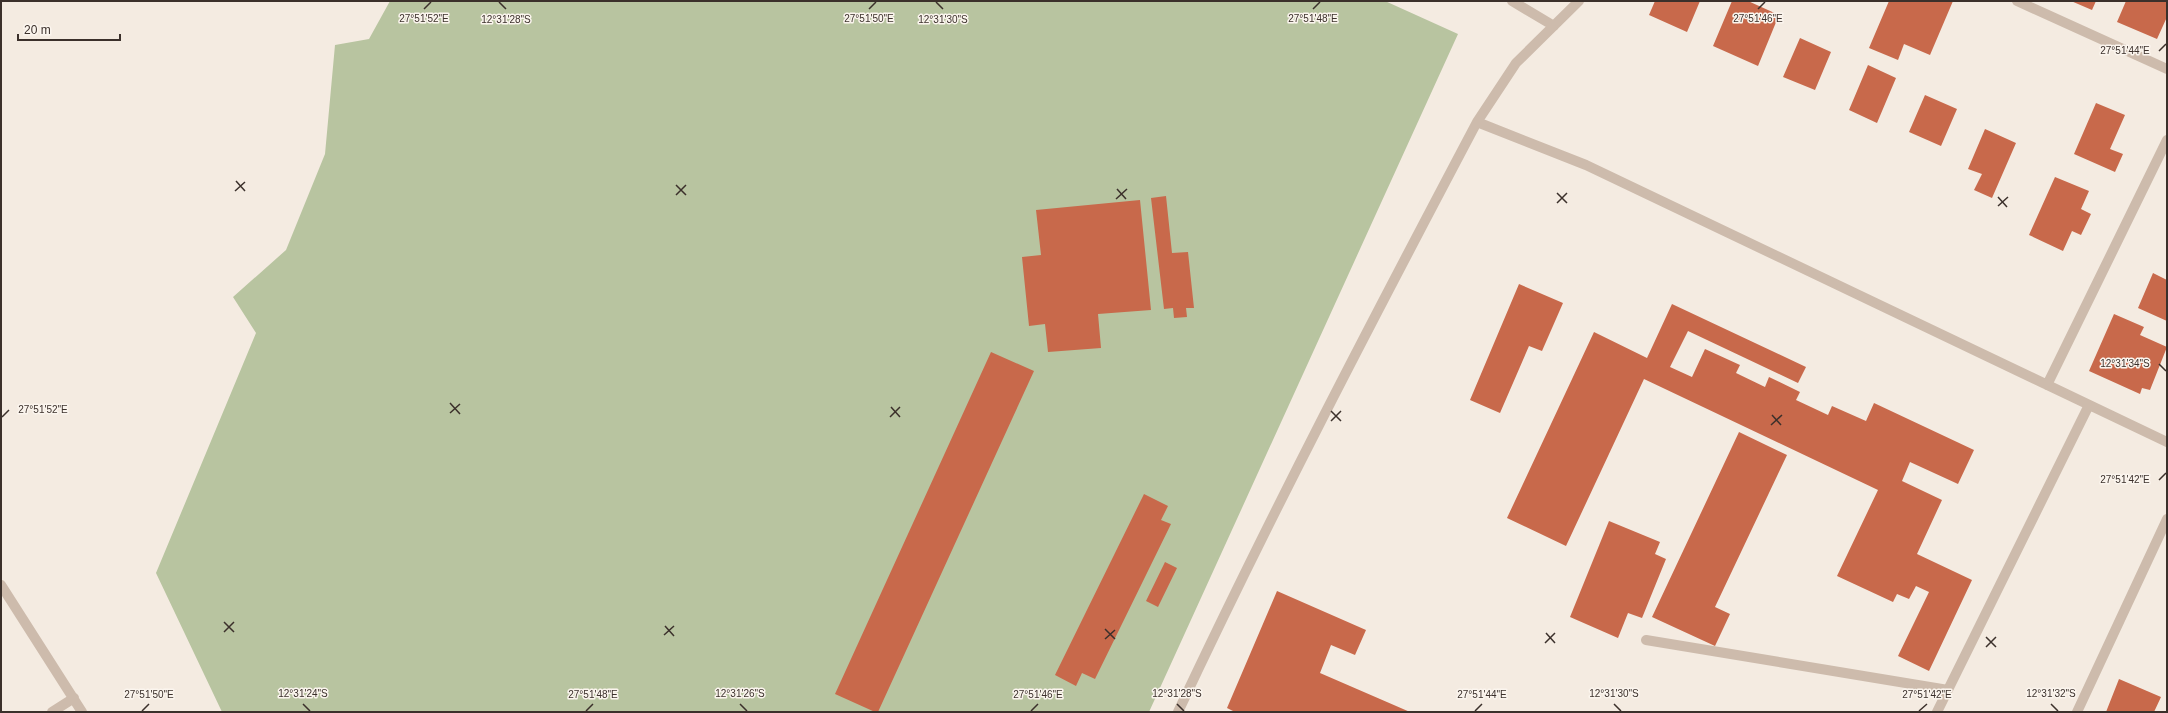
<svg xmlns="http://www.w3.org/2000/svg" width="2168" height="713" viewBox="0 0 2168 713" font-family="Helvetica,sans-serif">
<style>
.green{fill:#b8c4a0}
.building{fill:#c8694b}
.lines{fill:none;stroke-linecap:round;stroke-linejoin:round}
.lane{stroke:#cdbbac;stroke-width:10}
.street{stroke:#cdbbac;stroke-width:10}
.ticks{fill:none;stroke:#3b302b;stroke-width:1.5}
.ticks-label{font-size:10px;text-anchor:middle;fill:#3b302b;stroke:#fbf5ee;stroke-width:3;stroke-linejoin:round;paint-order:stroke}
</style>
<rect width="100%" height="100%" fill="#f4ebe1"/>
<path class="green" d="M390,1H1385L1458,34L1149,712H222L156,573L256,333L233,297L286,250L325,154L335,45L369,39Z"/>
<path class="building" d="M1655,1H1700L1687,32L1649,15Z
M1732,1H1748L1779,15L1758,66L1713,46Z
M1889,1H1953L1930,55L1904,44L1898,60L1869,48Z
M2071,1H2096L2092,10Z
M2126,1H2167V17L2157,39L2117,22Z
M1800,38L1831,52L1815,90L1783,77Z
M1868,65L1896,78L1877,123L1849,110Z
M1925,95L1957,109L1941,146L1909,132Z
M2096,103L2125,115L2110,149L2123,154L2115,172L2074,154Z
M1985,129L2016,143L1992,198L1974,190L1982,174L1968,169Z
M2055,177L2089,191L2081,209L2091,214L2081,235L2072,231L2063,251L2029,235Z
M1166,196L1172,253L1188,252L1194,308H1186L1187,317L1174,318L1173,308L1164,309L1151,198Z
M1140,200L1151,310L1098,314L1101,348L1048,352L1045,324L1029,326L1022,257L1041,255L1036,210Z
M2153,273L2167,280V321L2138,308Z
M1519,284L1563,303L1542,351L1529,346L1500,413L1470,400Z
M1672,304L1806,367L1798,383L1688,331L1670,367L1692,377L1705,349L1740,365L1736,373L1765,387L1769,377L1800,392L1796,400L1828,415L1832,406L1866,421L1874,403L1974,450L1958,484L1910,462L1902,481L1942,500L1917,554L1972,580L1929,671L1898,656L1929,592L1916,586L1909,599L1897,594L1893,602L1837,576L1878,490L1644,379L1566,546L1507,518L1594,332L1647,358Z
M2114,314L2144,327L2140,335L2167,347L2150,390L2142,388L2140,394L2089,371Z
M991,352L1034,371L878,712H875L835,694Z
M1739,432L1787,455L1715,607L1730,614L1715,646L1652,617Z
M1144,494L1168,506L1161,520L1171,524L1095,679L1082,673L1076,686L1055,675Z
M1609,521L1660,542L1655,554L1666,559L1642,618L1628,613L1618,638L1570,617Z
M1165,562L1177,568L1158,607L1146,601Z
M1277,591L1366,630L1355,655L1331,645L1320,673L1410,712H1235L1227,708Z
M2119,679L2161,697L2154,712H2106Z"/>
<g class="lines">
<path class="lane" d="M2077,712L2167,519"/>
<path class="street" d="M1512,1L1554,26
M2017,1L2167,69
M1477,122L1516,63L1579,1
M2047,385L2167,140
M1,585L82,712
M1646,640L1948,690
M52,712L74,698
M1178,712C1272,512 1374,317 1477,122L1586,165L2167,442
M1937,712L2089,405"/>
</g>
<path class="ticks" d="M499,2L506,9M936,2L943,9M424,9L431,2M869,9L876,2M1313,9L1320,2M1758,9L1765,2M2159,51L2166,44M236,181L245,191M676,185L686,195M1117,189L1126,199M235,191L245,182M1557,193L1567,203M676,195L686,185M1998,197L2007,207M1116,199L1127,189M1557,203L1567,193M1998,206L2008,197M2159,364L2166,371M450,403L460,414M891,407L900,417M1331,411L1341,421M450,413L460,404M1772,415L1781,425M2,417L9,410M890,417L900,407M1331,421L1341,411M1771,425L1782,415M2159,480L2166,473M224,622L234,632M665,626L674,636M1105,629L1115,639M224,632L234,622M1546,633L1555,643M664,635L674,626M1986,637L1996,647M1105,639L1115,630M1545,643L1555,633M1986,647L1996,637M303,704L310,711M740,704L747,711M1177,704L1184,711M1614,704L1621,711M2051,704L2058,711M142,711L149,704M586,711L593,704M1031,711L1038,704M1475,711L1482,704M1919,711L1927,704"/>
<g class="ticks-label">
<text x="424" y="22">27°51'52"E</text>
<text x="869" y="22">27°51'50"E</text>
<text x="1313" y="22">27°51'48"E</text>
<text x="1758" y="22">27°51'46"E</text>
<text x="506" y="23">12°31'28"S</text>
<text x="943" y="23">12°31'30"S</text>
<text x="2125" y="54">27°51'44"E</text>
<text x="2125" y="367">12°31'34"S</text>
<text x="43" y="413">27°51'52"E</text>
<text x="2125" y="483">27°51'42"E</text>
<text x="303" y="697">12°31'24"S</text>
<text x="740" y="697">12°31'26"S</text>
<text x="1177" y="697">12°31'28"S</text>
<text x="1614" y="697">12°31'30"S</text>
<text x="2051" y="697">12°31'32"S</text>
<text x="149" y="698">27°51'50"E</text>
<text x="593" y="698">27°51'48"E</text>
<text x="1038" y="698">27°51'46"E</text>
<text x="1482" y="698">27°51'44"E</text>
<text x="1927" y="698">27°51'42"E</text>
</g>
<rect width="2168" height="713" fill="none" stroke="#3b302b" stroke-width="4"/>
<path d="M18 34v6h102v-6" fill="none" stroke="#3b302b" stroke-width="2"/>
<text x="24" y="34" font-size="12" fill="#3b302b" stroke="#fbf5ee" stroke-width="3" paint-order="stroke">20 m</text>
</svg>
